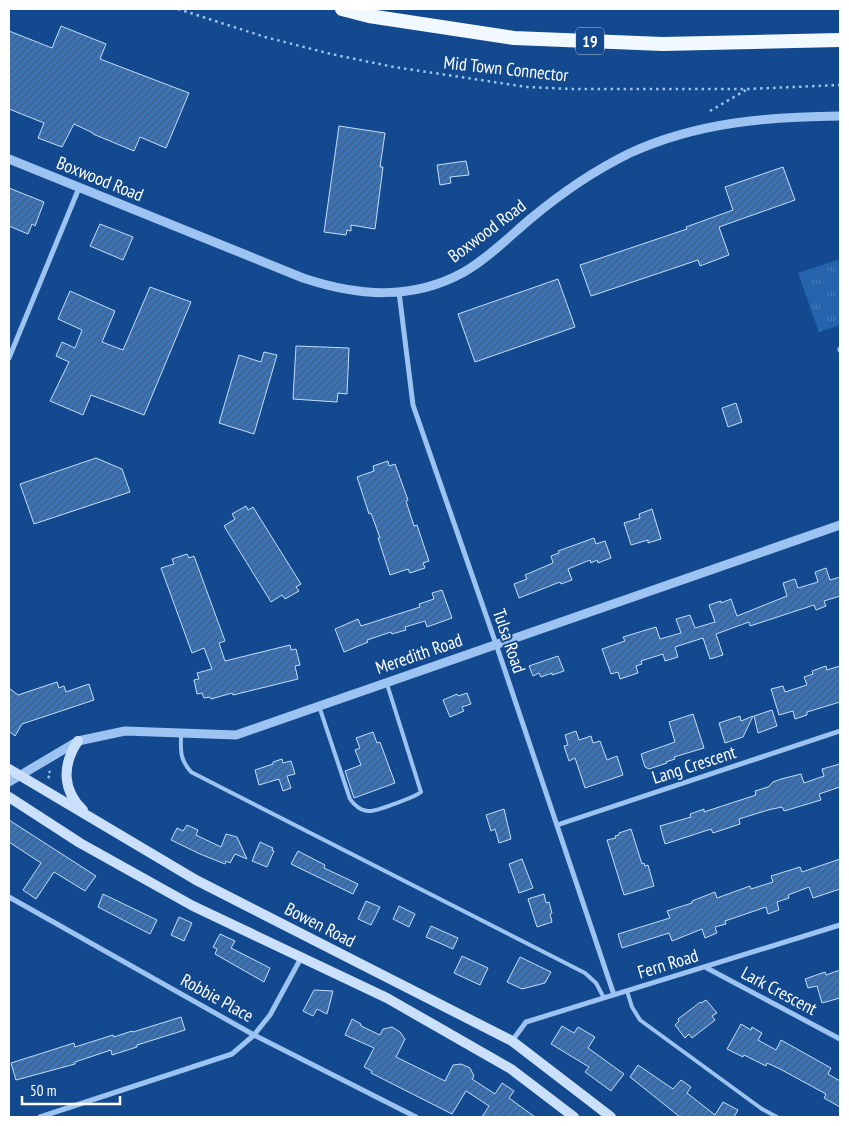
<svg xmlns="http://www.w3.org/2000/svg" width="849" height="1126" viewBox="0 0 849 1126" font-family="'PT Sans Narrow',sans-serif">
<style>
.grass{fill:url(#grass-tufts)}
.building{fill:url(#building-hatch);stroke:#c3defc}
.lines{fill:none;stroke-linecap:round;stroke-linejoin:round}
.path{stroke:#9cc3f1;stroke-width:2.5;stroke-dasharray:2.5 4;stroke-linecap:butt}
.service{stroke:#9cc3f1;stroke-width:4}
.minor{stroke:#9cc3f1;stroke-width:5}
.tertiary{stroke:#9cc3f1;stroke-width:9}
.secondary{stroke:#cbe0fc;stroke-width:10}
.trunk{stroke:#f2f8ff;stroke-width:14}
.labels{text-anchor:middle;stroke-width:4;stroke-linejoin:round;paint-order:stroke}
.shield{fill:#13498e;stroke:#b8c8dd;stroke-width:1}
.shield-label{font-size:16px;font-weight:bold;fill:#fff}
.street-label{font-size:18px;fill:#fff;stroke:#13498e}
</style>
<defs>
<pattern id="grass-tufts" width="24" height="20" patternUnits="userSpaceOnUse" patternTransform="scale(1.25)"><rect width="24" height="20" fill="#2563ad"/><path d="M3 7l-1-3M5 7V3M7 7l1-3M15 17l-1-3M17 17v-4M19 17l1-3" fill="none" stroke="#467ab9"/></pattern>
<pattern id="building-hatch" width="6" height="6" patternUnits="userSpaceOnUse" patternTransform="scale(1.25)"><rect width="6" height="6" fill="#3b73b7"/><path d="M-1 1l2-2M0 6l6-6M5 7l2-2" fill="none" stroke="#445e7c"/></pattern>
</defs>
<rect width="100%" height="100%" fill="#13498e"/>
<path class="grass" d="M840,259V325L819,332L798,273Z"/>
<path class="building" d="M61,26L106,44L100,59L189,93L166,148L140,137L134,151L93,134V133L74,124L62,147L38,138L44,123L9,109V31L52,48Z
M339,126L385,133L380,167H383L375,229L351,225V231L347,230L346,235L324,232Z
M466,161L469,175L450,177L451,183L440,185L437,165Z
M783,167L795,200L719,227L729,255L700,266L698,260L591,296L580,265L687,229L686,227L733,210L725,187Z
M9,188L44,202L35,226L32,224L28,234L9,226Z
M100,224L133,237L123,260L90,246Z
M558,279L575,327L475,362L458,314Z
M150,287L191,302L144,415L91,395L83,415L50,401L69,362L56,356L62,342L75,348L82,330L58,319L70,291L115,311L102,342L123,350Z
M296,346L349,348L347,394L338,393L337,402L293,399Z
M264,352L277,355L254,434L219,423L239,355L261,362Z
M736,403L742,422L728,427L722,408Z
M96,458L122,469L130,492L34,524L20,484Z
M388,461L389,466L395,464L408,500L406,501L414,526L417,525L429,561L423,563L425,568L410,573L408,569L390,575L378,538H380L371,513L369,514L357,477L374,471L373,466Z
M246,506L248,510L253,507L301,584L296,587L299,591L285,599L282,595L271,602L224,526L235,519L232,514Z
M652,509L661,539L648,543V540L631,545L624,523L640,518L639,514Z
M594,538L596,544L605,541L611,558L598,563L597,560L591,563L590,560L568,569L572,580L561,584L560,582L519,598L514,584L527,579L525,575L553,563L551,556L559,553L558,551Z
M187,554L189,558L194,556L225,641L219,643L225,661L290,645L291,650L296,649L300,665L295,666L298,679L233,695L232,693L211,699L210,697L204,698L202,693L197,694L194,680L199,679L197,673L212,669L204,648L192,653L161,568L174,564L172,559Z
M826,568L830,580L840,577V596L824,601L826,606L816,610L814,605L750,626L749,622L716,634L723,655L710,659L703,638L675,647L678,657L665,661L663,654L641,661L642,664L636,666L638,673L620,679L618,672L611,674L602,649L625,641L623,637L656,627L660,639L681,633L676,619L690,615L695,628L715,622L709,605L721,601V603L731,599L737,616L787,596L783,583L795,579L798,588L818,582L815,572Z
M442,590L452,618L427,627L425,621L405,627L406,630L392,634L391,632L367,640L368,642L344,652L335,629L358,619L361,626L420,607L419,604L434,599L432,593Z
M558,656L564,671L552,675V673L541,677L539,673L533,676L529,666Z
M826,666L827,670L840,666V702L807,712V715L795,719L793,711L779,715L771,689L783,686L785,692L807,685L804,677L813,674L812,671Z
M57,682L59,688L64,686L66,692L89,684L94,700L22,724L15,736L9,731V688L18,695Z
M467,693L471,704L462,707L464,711L450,717L443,700L457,694L458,696Z
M772,710L777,726L758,733L754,716Z
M693,714L704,748L674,757L675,759L666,762L667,763L649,769L645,767L641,754L675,742L669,722Z
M740,716L741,721L753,716L743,737L725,743L719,723Z
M576,731L579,740L591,736L593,743L600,741L607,760L617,756L623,775L585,788L575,758L569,761L564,746L568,745L565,735Z
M373,732L377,743L380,742L395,783L354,798L345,771L361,765L355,750L360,748L356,738Z
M282,759L283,763L291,761L295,774L287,776L291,788L283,791L279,779L259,785L255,770L273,764V762Z
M840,764V787L819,794L821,800L784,811L782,807L768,810L739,819L740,824L713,833L711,829L665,844L660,826L691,817L690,814L704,809V812L713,809L756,795L755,791L768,787L773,782L781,779L801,774L804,783L824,776L822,769Z
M504,809L511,839L499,843L495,829L491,831L486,815Z
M9,820L96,876L85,891L54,872L36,899L23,890L41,863L9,842Z
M187,825L198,830L196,835L221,847L226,834L237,837L247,859L235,854L230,863L226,861L225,864L200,854L171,840L177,828L183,831Z
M631,829L642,864L644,863L645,866L648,865L654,886L624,895L607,840L616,838L615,836L619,835V833Z
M260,842L273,848L272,850L274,851L267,867L252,861Z
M298,851L325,865L324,868L358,884L353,894L291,864Z
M522,859L533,888L519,893L509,864Z
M840,859V889L813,898L809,887L788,895L789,898L777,902L779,910L768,914L766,907L725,921L726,924L715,927L717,933L705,938L702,929L672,941L669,933L622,948L618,934L670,918L667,911L692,903V901L715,892L717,898L750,886L751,889L773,882L771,876L800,867L802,872Z
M103,894L157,920L150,934L98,907Z
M544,894L546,903L549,902L552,913L550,914L552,922L537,927L528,899Z
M366,901L380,907L371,925L358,919Z
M399,906L415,914L409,927L393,919Z
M179,917L192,923L184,941L171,935Z
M431,926L458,938L453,949L426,937Z
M220,934L235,941L231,948L270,968L264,982L215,954L217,949L213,947Z
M462,956L488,968L480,985L454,973Z
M520,957L551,972L545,983L522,989L507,982Z
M840,970V998L822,1003L817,986L808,988L805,979L825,972L826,975Z
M314,990L333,991L327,1014L317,1009L313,1016L303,1011Z
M706,1000L717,1013L712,1016L715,1020L692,1038L689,1034L685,1038L675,1025L679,1021L678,1019L694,1007L700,1002L701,1003Z
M181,1017L185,1030L137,1045V1047L112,1055L111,1050L75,1062V1064L16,1080L11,1063L74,1043L75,1047L113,1035L114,1037L132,1031L133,1032Z
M352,1019L361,1024V1026L380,1035L383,1029L392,1027L400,1032L405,1039L396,1057L445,1081L453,1065L461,1064L470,1068L474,1076L472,1079L495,1094L502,1083L514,1091L509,1098L535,1117H482L489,1106L466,1091L452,1114L371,1073L372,1071L364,1067L374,1048L345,1035Z
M741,1024L751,1030L752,1027L762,1033L758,1040L776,1050L781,1040L831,1068L828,1074L840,1081V1107L824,1098L826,1094L780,1069L767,1063L766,1066L744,1055L743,1057L727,1049Z
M562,1026L574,1033L578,1027L595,1037L588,1048L624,1074L611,1091L585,1072L589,1067L551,1044Z
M638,1065L673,1089L681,1080L691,1087L687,1093L715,1115L723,1102L738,1110L734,1117H680L630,1077Z"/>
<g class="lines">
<path class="path" d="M178,9L265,37L331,54L394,67L527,87L572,89H747L840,85
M710,111L746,90
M48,778L51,774L49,771"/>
<path class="service" d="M319,706L350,799C354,805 362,812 370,811C377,811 415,797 421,792L387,684
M181,733C181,751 179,758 191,772L585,973L596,983L604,998
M627,991L632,1007L640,1020L762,1109L777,1117"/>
<path class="minor" d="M399,292L413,405L496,644L614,995
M840,349V350
M9,358L79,188
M557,825L840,731
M9,897L254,1035L416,1117
M705,967L840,1039
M512,1041L526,1022L840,925
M40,1117L232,1054L254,1035L270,1015L301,958"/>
<path class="tertiary" d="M9,159L303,278C357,296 412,301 464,272C488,258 508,238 529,220C560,194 593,171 630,153C698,122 767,117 840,116
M9,782L78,741L125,731L236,735L840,525"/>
<path class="secondary" d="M78,741C62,765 62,790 83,810
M9,769L196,880L512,1041L611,1117
M9,797L80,843L193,906L387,998L511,1069L574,1117"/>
<path class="trunk" d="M342,9L369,16L514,38L663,44L840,40"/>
</g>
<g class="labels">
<rect class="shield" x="576" y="27.5" width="28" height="27" rx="4"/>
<g class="shield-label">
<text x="590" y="47">19</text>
</g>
<g class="street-label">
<text transform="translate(506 69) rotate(6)" y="6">Mid Town Connector</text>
<text transform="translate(100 179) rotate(22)" y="6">Boxwood Road</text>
<text transform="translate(487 231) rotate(-37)" y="6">Boxwood Road</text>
<text transform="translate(509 641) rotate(71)" y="6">Tulsa Road</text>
<text transform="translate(419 654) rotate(-19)" y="6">Meredith Road</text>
<text transform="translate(694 765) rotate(-18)" y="6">Lang Crescent</text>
<text transform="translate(320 925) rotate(27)" y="6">Bowen Road</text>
<text transform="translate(668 964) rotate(-17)" y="6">Fern Road</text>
<text transform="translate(779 991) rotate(28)" y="6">Lark Crescent</text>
<text transform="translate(217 998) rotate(29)" y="6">Robbie Place</text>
</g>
</g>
<rect width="849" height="1126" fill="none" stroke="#ffffff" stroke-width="20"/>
<path d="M22 1096v8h98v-8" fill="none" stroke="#ffffff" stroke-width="2.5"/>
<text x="30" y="1096" font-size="15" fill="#ffffff" stroke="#13498e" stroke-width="4" paint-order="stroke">50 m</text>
</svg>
